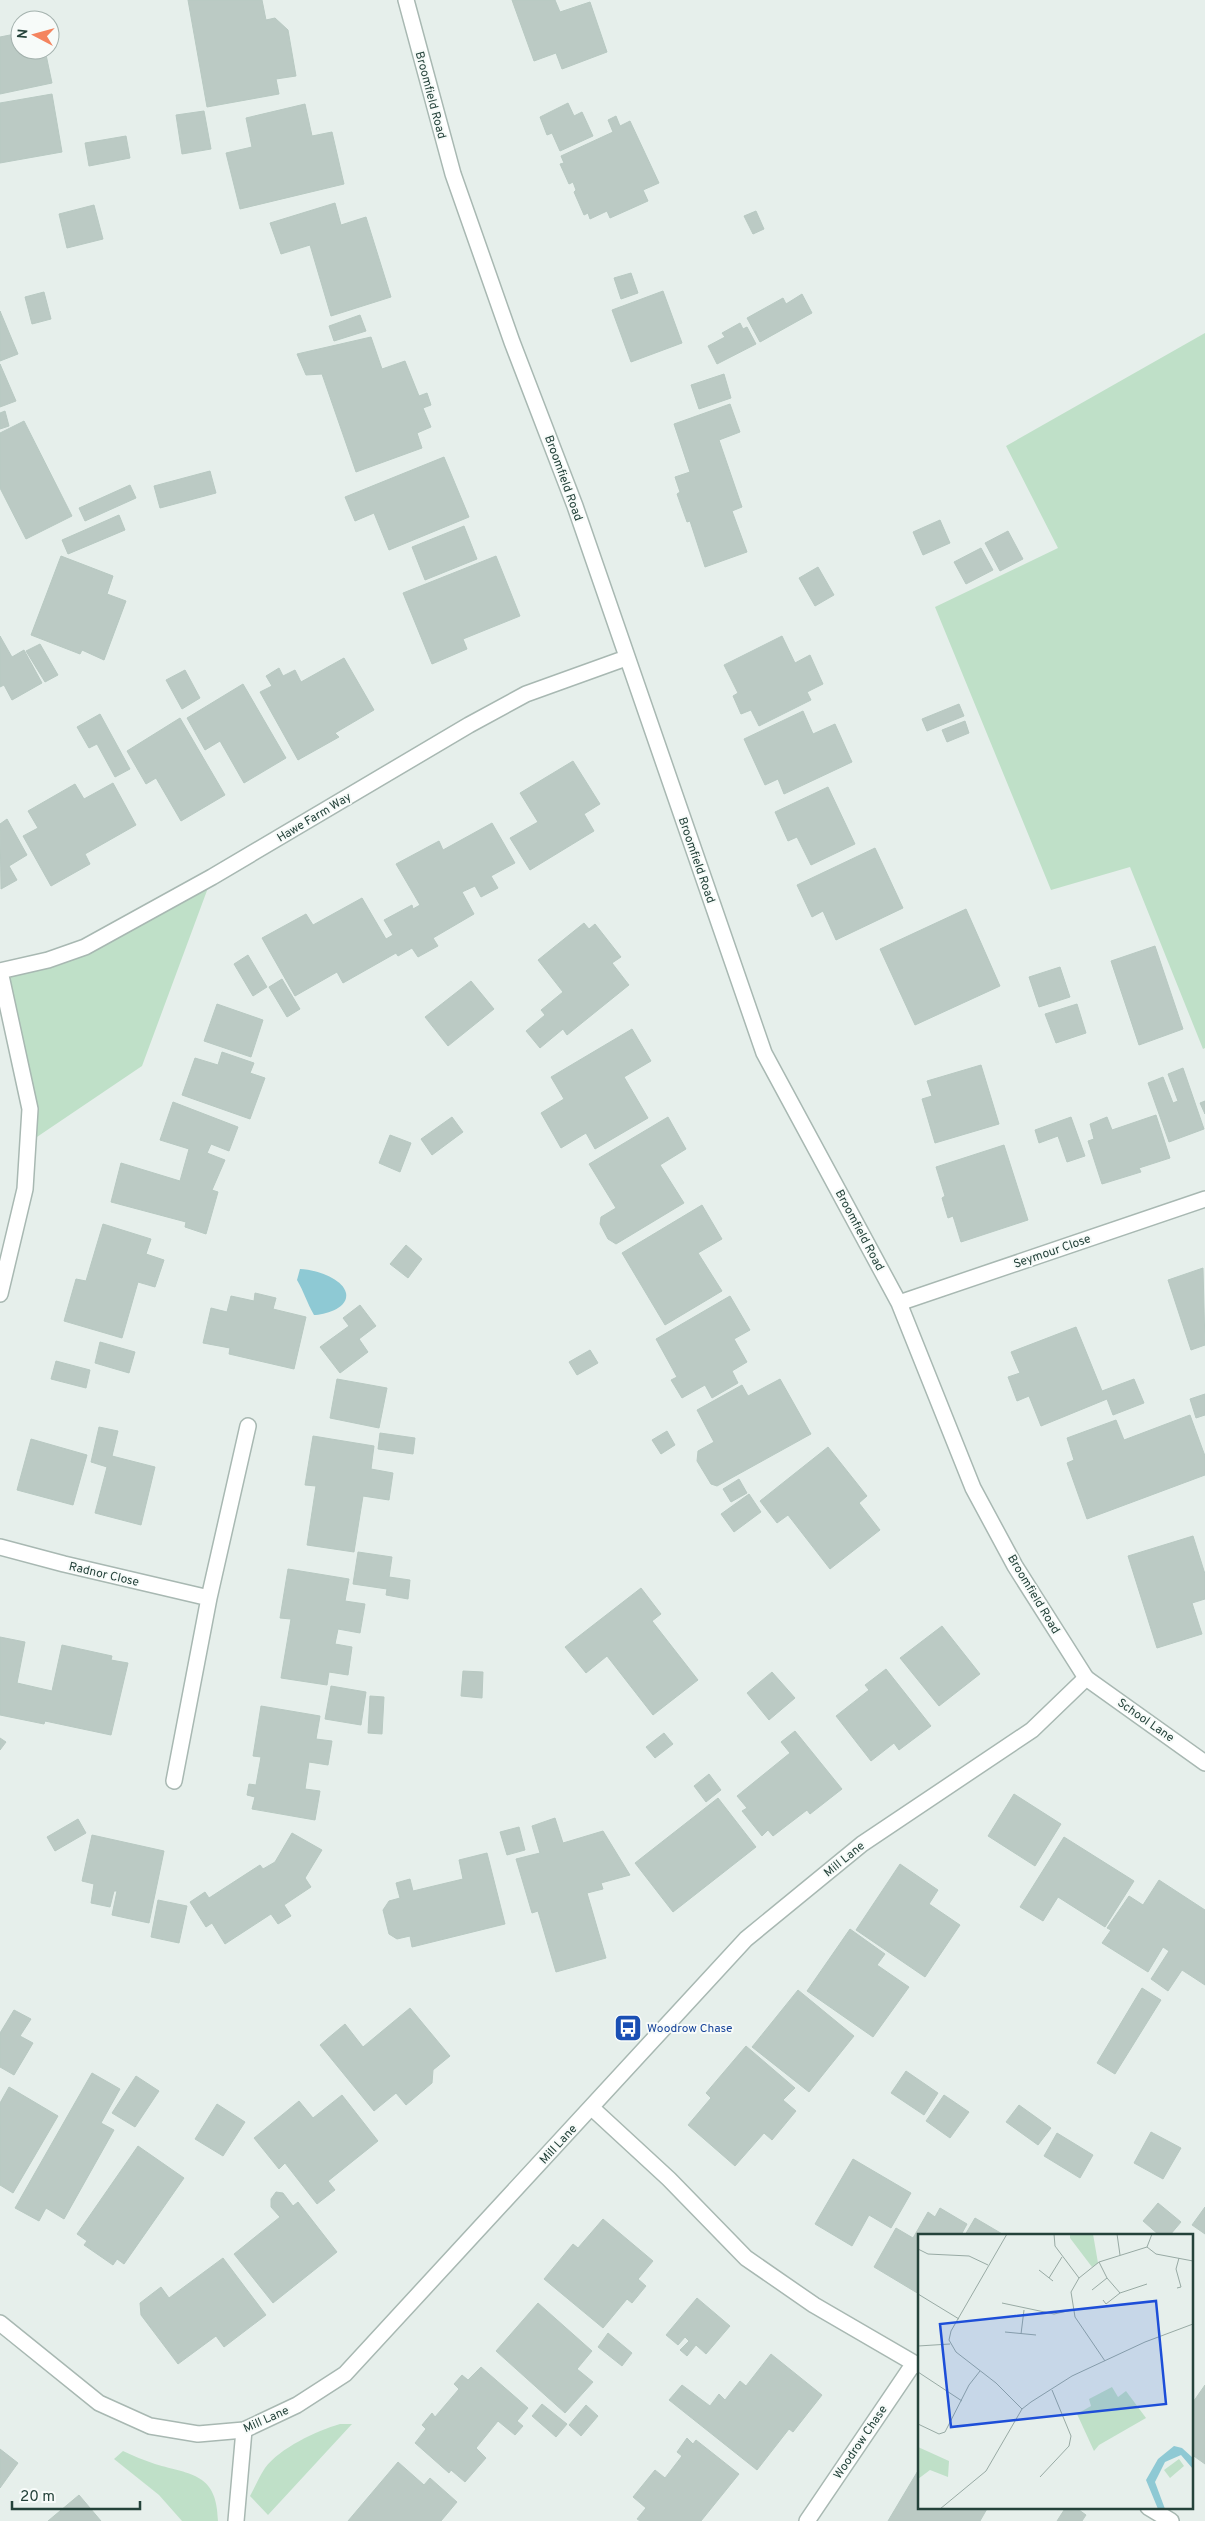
<svg xmlns="http://www.w3.org/2000/svg" width="1205" height="2521" viewBox="0 0 1205 2521" font-family="Overpass,sans-serif">
<style>
.green{fill:#bfe0c8}
.water{fill:#8ec9d4}
.building{fill:#bbcac4;stroke:#b8c9c2}
.lines{fill:none;stroke-linecap:round;stroke-linejoin:round}
.minor-casing{stroke:#a8b8b2;stroke-width:18}
.tertiary-casing{stroke:#a8b8b2;stroke-width:18}
.minor{stroke:#fff;stroke-width:15}
.tertiary{stroke:#fff;stroke-width:15}
.labels{text-anchor:middle;stroke-width:4;stroke-linejoin:round;paint-order:stroke}
.street-label{font-size:12px;fill:#24423a;stroke:#f7fbf9}
.transit-label{font-size:12px;fill:#164399;stroke:#f7fbf9;text-anchor:start}
.inset-road{fill:none;stroke:#98aaa4;stroke-width:1}
.view{fill:#1d4ed8;fill-opacity:0.15;stroke:#1d4ed8;stroke-width:2.5}
.inset-edge{fill:none;stroke:#24423a;stroke-width:2.5}
</style>
<rect width="100%" height="100%" fill="#e6efeb"/>
<path class="green" d="M1205,333V1048L1203,1049L1130,867L1051,890L935,607L1058,548L1006,446Z
M212,877L142,1066L28,1143L30,1109L0,971L48,960Z
M340,2424H352L268,2515L250,2496C255,2487 259,2477 265,2468C280,2448 316,2431 340,2424Z
M123,2451C133,2456 144,2460 155,2464C192,2475 217,2473 218,2521H182L159,2495L114,2459Z"/>
<path class="water" d="M300,1269C313,1269 343,1278 346,1293C349,1308 325,1315 314,1315C307,1303 304,1292 297,1280Z"/>
<path class="building" d="M188,0H262L266,20L275,18L288,30L296,76L276,79L279,94L207,107Z
M512,0H555L560,12L590,2L607,52L562,69L556,53L534,61Z
M20,33V50H45L52,83L0,94V37Z
M52,94L62,152L0,163V103Z
M568,103L574,116L582,112L593,136L560,151L552,133L547,135L540,117Z
M305,104L312,136L332,132L344,184L240,209L226,153L252,147L246,118Z
M204,111L211,149L182,154L176,115Z
M616,116L620,126L630,121L659,183L643,190L648,201L610,218L607,211L590,219L588,213L584,215L574,192L576,190L573,182L569,184L560,164L564,163L561,156L613,132L608,120Z
M126,136L130,158L89,166L85,143Z
M335,203L341,225L366,217L391,297L331,316L310,245L281,254L270,223Z
M94,205L103,239L67,248L59,214Z
M756,211L764,229L753,234L744,216Z
M631,273L638,293L621,299L614,278Z
M663,291L682,343L631,362L612,310Z
M44,292L51,319L32,324L25,297Z
M802,294L812,313L760,342L747,318L783,298L786,304Z
M0,311L18,354L0,361Z
M360,315L366,331L334,341L329,326Z
M740,323L743,329L747,327L756,344L717,364L708,346L725,337L722,333Z
M371,337L382,369L405,361L419,396L427,393L431,405L423,408L431,427L417,433L422,448L356,472L322,374L306,375L297,354Z
M0,364L16,401L0,407Z
M724,374L731,398L699,409L691,385Z
M730,404L740,432L719,440L742,507L732,511L747,552L705,567L690,521L687,522L677,494L680,492L675,477L690,472L674,424Z
M5,411L9,426L0,429V413Z
M24,421L72,516L26,539L0,488V433Z
M444,457L469,517L389,550L374,513L355,521L345,497Z
M210,471L216,493L160,508L154,486Z
M130,485L136,498L85,521L79,508Z
M119,515L125,530L68,554L62,540Z
M940,520L950,543L923,555L913,532Z
M464,526L477,559L425,580L412,547Z
M1008,531L1023,559L1000,571L985,543Z
M981,548L993,570L966,584L954,562Z
M61,556L113,576L107,594L126,601L104,660L82,650L80,654L31,635Z
M496,556L520,616L463,639L467,649L432,664L403,593Z
M818,567L834,595L815,606L799,578Z
M0,636L12,657L24,650L42,683L12,700L4,685L0,687Z
M782,636L795,663L810,655L823,684L807,692L811,700L759,726L751,710L741,714L733,696L738,693L724,665Z
M40,644L58,675L45,682L26,651Z
M344,658L374,710L335,733L339,737L298,760L260,692L272,686L266,676L279,668L283,676L295,670L301,682Z
M185,670L200,698L182,709L166,680Z
M243,684L286,758L244,783L220,741L205,750L187,718Z
M959,704L964,716L927,731L922,719Z
M803,711L813,734L835,724L852,762L784,794L778,779L765,785L744,739Z
M100,714L130,769L115,777L97,744L89,748L77,727Z
M180,718L225,795L181,821L156,778L146,784L127,751Z
M965,721L969,733L947,742L942,730Z
M573,761L600,804L584,814L594,831L530,870L510,838L538,822L520,793Z
M113,783L136,825L85,854L90,864L51,886L23,836L38,828L28,811L75,784L84,799Z
M828,787L855,844L811,865L797,837L788,841L775,812Z
M7,819L27,855L9,866L17,880L1,889L0,824Z
M492,823L515,863L491,876L498,888L481,897L475,886L462,892L474,914L433,938L438,946L418,957L412,948L398,956L396,953L343,983L337,972L295,996L262,938L306,914L313,925L362,898L386,939L393,935L384,920L412,905L413,909L420,905L396,864L439,841L443,850Z
M875,848L903,908L836,940L823,911L812,917L797,885Z
M966,909L1000,986L915,1025L880,949Z
M584,923L589,929L595,924L621,957L612,963L629,985L567,1035L563,1029L540,1048L526,1031L545,1015L541,1010L563,992L538,960Z
M1155,946L1183,1029L1139,1045L1111,961Z
M248,955L267,987L253,996L234,964Z
M1060,967L1070,997L1039,1007L1029,977Z
M282,979L300,1009L287,1017L269,987Z
M471,981L494,1009L448,1046L425,1017Z
M217,1004L263,1020L251,1057L204,1041Z
M1077,1004L1086,1033L1056,1043L1045,1014Z
M632,1029L651,1061L624,1077L648,1118L595,1149L586,1133L561,1148L541,1113L564,1099L551,1077Z
M222,1052L254,1063L250,1073L265,1078L250,1119L182,1095L195,1058L218,1065Z
M981,1065L999,1124L935,1143L922,1099L932,1096L927,1081Z
M1183,1068L1204,1129L1169,1142L1148,1083L1163,1077L1173,1103L1178,1101L1168,1074Z
M1205,1101V1114L1200,1103Z
M173,1102L238,1127L229,1151L211,1144L207,1153L225,1160L212,1190L218,1192L206,1234L185,1227L186,1222L111,1202L121,1163L180,1181L189,1149L160,1140Z
M1156,1115L1170,1158L1139,1168L1141,1172L1102,1184L1088,1141L1094,1139L1090,1124L1107,1117L1112,1130Z
M452,1117L463,1132L432,1155L421,1139Z
M668,1117L686,1149L660,1165L684,1203L616,1244L608,1239L600,1224L601,1217L616,1208L589,1164Z
M1071,1117L1085,1156L1067,1162L1058,1136L1039,1143L1035,1130Z
M390,1135L411,1143L400,1172L379,1163Z
M1004,1145L1028,1220L961,1242L953,1216L948,1218L942,1198L945,1196L936,1167Z
M702,1205L722,1239L698,1253L722,1291L665,1325L622,1253Z
M103,1224L151,1239L146,1254L164,1260L155,1287L138,1282L122,1338L64,1321L76,1279L86,1281Z
M406,1245L422,1259L408,1278L390,1264Z
M1203,1268L1205,1345L1191,1350L1168,1280Z
M255,1293L276,1298L273,1309L306,1317L294,1369L229,1354L230,1348L203,1343L211,1308L227,1312L231,1296L254,1301Z
M730,1296L750,1330L734,1339L747,1362L732,1371L738,1383L712,1398L705,1385L682,1398L671,1380L677,1377L656,1339Z
M360,1305L376,1326L359,1339L368,1352L340,1373L320,1347L349,1326L343,1318Z
M1076,1327L1102,1391L1134,1379L1144,1403L1113,1415L1107,1399L1041,1426L1029,1396L1017,1401L1008,1377L1020,1373L1011,1352Z
M100,1342L135,1352L129,1373L95,1363Z
M590,1350L598,1363L577,1375L569,1362Z
M56,1361L90,1370L86,1388L51,1379Z
M337,1379L387,1388L379,1428L330,1418Z
M780,1379L811,1434L717,1486L711,1484L697,1461L698,1451L714,1442L697,1410L742,1385L748,1396Z
M1205,1394V1415L1196,1418L1190,1399Z
M1190,1415L1205,1456V1475L1087,1519L1067,1463L1074,1460L1067,1438L1116,1420L1124,1440Z
M99,1427L118,1431L112,1456L155,1467L141,1525L95,1513L107,1467L91,1462Z
M667,1431L675,1445L661,1454L652,1440Z
M380,1433L415,1438L413,1454L378,1449Z
M313,1436L374,1446L371,1469L393,1473L389,1500L363,1496L354,1552L307,1545L316,1486L305,1485Z
M31,1439L87,1455L73,1505L17,1490Z
M828,1447L867,1496L859,1503L880,1530L830,1569L788,1515L777,1523L760,1501Z
M739,1479L747,1493L731,1502L723,1489Z
M749,1494L761,1512L734,1532L721,1514Z
M1193,1536L1205,1574V1599L1192,1603L1202,1634L1157,1648L1128,1556Z
M358,1552L392,1557L389,1577L410,1580L408,1599L386,1595L387,1589L353,1584Z
M288,1569L349,1579L345,1601L365,1604L360,1633L338,1629L335,1644L352,1647L348,1675L329,1672L327,1685L281,1678L291,1619L280,1618Z
M641,1588L661,1614L652,1621L698,1680L653,1715L607,1656L586,1673L565,1647Z
M942,1626L980,1674L939,1706L900,1658Z
M0,1637L25,1642L17,1683L52,1691L62,1645L112,1656L111,1660L128,1663L111,1735L45,1721L44,1724L0,1715Z
M886,1669L931,1726L899,1750L894,1743L871,1761L836,1716L869,1690L865,1685Z
M463,1671L483,1672L482,1698L461,1696Z
M772,1672L795,1698L769,1720L747,1693Z
M331,1686L366,1692L361,1725L325,1719Z
M370,1696L384,1697L382,1734L368,1733Z
M261,1706L320,1716L316,1739L332,1741L328,1765L309,1762L305,1789L320,1791L315,1820L252,1809L255,1797L247,1795L249,1784L256,1785L261,1757L253,1756Z
M795,1731L842,1789L810,1814L807,1810L773,1836L768,1830L762,1836L742,1811L747,1808L737,1796L790,1753L781,1742Z
M664,1733L673,1744L655,1758L646,1747Z
M0,1738L6,1742L0,1750Z
M709,1774L721,1790L706,1802L694,1786Z
M1014,1794L1061,1824L1035,1866L988,1836Z
M718,1798L756,1847L673,1912L635,1863Z
M555,1818L563,1843L603,1831L630,1875L601,1883L603,1889L587,1893L606,1958L556,1972L538,1911L532,1913L516,1859L540,1853L532,1826Z
M78,1819L86,1833L55,1851L47,1837Z
M519,1827L525,1850L507,1855L500,1832Z
M292,1833L322,1850L305,1878L311,1887L284,1905L291,1916L278,1924L271,1914L225,1944L212,1923L206,1927L190,1902L205,1892L209,1898L260,1865L263,1869L275,1862Z
M92,1835L164,1851L149,1923L112,1915L117,1891H114L110,1907L91,1903L94,1884L82,1881Z
M1064,1837L1134,1881L1105,1927L1058,1897L1043,1921L1020,1907Z
M487,1853L505,1924L412,1947L410,1936L397,1939L389,1934L383,1910L389,1901L400,1898L396,1883L410,1879L413,1891L463,1879L459,1860Z
M900,1864L938,1890L929,1904L960,1925L925,1977L856,1930Z
M1159,1880L1205,1910V1985L1182,1970L1168,1991L1151,1979L1169,1951L1163,1947L1148,1972L1102,1943L1111,1930L1107,1928L1129,1896L1143,1905Z
M158,1900L187,1906L179,1943L151,1937Z
M850,1929L885,1954L877,1965L909,1987L873,2037L807,1991Z
M1142,1988L1161,2000L1115,2074L1097,2063Z
M798,1990L854,2036L809,2092L752,2047Z
M410,2008L450,2056L433,2070L432,2083L406,2105L396,2093L374,2111L320,2045L345,2024L363,2047Z
M14,2010L31,2019L20,2036L33,2043L14,2075L0,2067V2033Z
M746,2046L795,2088L783,2100L796,2111L772,2140L764,2133L735,2166L688,2125L711,2098L706,2093Z
M906,2071L938,2093L924,2115L891,2093Z
M92,2073L120,2089L101,2123L114,2130L64,2219L46,2208L39,2221L15,2208Z
M136,2076L159,2091L135,2127L112,2113Z
M9,2087L58,2116L13,2193L0,2185V2103Z
M342,2095L378,2141L328,2181L335,2190L317,2204L285,2163L279,2169L254,2138L299,2101L313,2118Z
M944,2095L969,2112L950,2138L926,2121Z
M217,2104L245,2122L223,2156L195,2139Z
M1019,2105L1051,2128L1038,2145L1006,2122Z
M1151,2132L1181,2148L1163,2179L1134,2163Z
M1057,2133L1093,2155L1080,2178L1044,2156Z
M138,2146L184,2178L124,2264L117,2259L113,2265L84,2245L87,2241L77,2234Z
M853,2159L911,2193L891,2228L869,2215L852,2246L815,2224Z
M276,2192L283,2193L293,2206L298,2202L337,2252L273,2303L234,2254L280,2217L271,2207V2199Z
M1158,2203L1181,2222L1170,2235H1159L1143,2221Z
M1205,2207V2234L1192,2225Z
M940,2208L967,2224L961,2235H919V2294L874,2267L896,2228L913,2238L928,2212L935,2217Z
M975,2218L1004,2235H965Z
M603,2219L653,2261L638,2279L646,2286L632,2303L627,2299L603,2328L544,2279L573,2244L578,2248Z
M223,2258L266,2315L224,2347L216,2336L178,2364L141,2315L140,2303L161,2287L169,2298Z
M697,2298L730,2326L706,2354L696,2345L687,2356L680,2350L689,2341L685,2337L678,2345L666,2335Z
M538,2303L592,2351L577,2369L593,2382L565,2413L496,2351Z
M608,2333L632,2353L622,2366L598,2347Z
M771,2354L822,2395L793,2432L789,2429L757,2470L669,2400L682,2385L710,2406L719,2394L725,2400L740,2381L746,2386Z
M481,2367L528,2408L517,2421L523,2426L515,2435L498,2421L476,2448L486,2458L465,2482L451,2470L449,2473L415,2443L426,2429L422,2425L432,2413L435,2417L459,2389L454,2384L462,2375L468,2380Z
M1205,2385V2464L1191,2454V2405Z
M542,2404L567,2424L556,2437L532,2416Z
M586,2405L598,2416L581,2436L569,2425Z
M687,2438L693,2444L696,2440L739,2474L701,2521H640L637,2519L646,2508L633,2497L655,2470L665,2478L682,2456L677,2452Z
M0,2449L18,2463L0,2488Z
M398,2462L424,2485L430,2478L457,2502L441,2521H348Z
M919,2469V2507H988L980,2521H888Z
M79,2495L101,2521H48Z
M1066,2507H1075L1086,2515L1082,2521H1057Z"/>
<g class="lines">
<g class="minor-casing">
<path id="minor" d="M406,0L453,174L512,342L575,506L764,1053L899,1303L973,1488L1015,1566L1086,1678
M0,971L48,960L85,947L212,877L469,725L526,694L626,658
M0,971L30,1109L25,1189L0,1294
M899,1303L1205,1199
M0,1547L64,1564L209,1598
M174,1781L209,1598L248,1426
M592,2108L669,2179L746,2258L814,2305L919,2366
M1148,2507L1171,2521
M236,2521L244,2430
M807,2521L914,2363"/>
</g>
<g class="tertiary-casing">
<path id="tertiary" d="M0,2323L99,2403L150,2426L198,2434L244,2430L297,2405L345,2374L746,1939L862,1844L1032,1730L1086,1678L1205,1763"/>
</g>
<use href="#minor" class="minor"/>
<use href="#tertiary" class="tertiary"/>
</g>
<defs>
<g id="bus-square" transform="scale(1.4375)"><rect x="-9" y="-9" width="18" height="18" rx="4" fill="#1a4fb4" stroke="#f7fbf9"/><path d="M-5-6H5V4H4V6H2V4H-2V6H-4V4H-5ZM-3.5-4V0h7V-4ZM-3.5 1.2v1.5H-2V1.2ZM2 1.2v1.5H3.5V1.2Z" fill="#fff"/></g>
</defs>
<g fill-rule="evenodd">
<use href="#bus-square" x="628" y="2028"/>
</g>
<g class="labels">
<g class="street-label">
<text transform="translate(431 95) rotate(75)" y="4">Broomfield Road</text>
<text transform="translate(564 478) rotate(70)" y="4">Broomfield Road</text>
<text transform="translate(314 817) rotate(-31)" y="4">Hawe Farm Way</text>
<text transform="translate(697 860) rotate(71)" y="4">Broomfield Road</text>
<text transform="translate(860 1230) rotate(62)" y="4">Broomfield Road</text>
<text transform="translate(1052 1251) rotate(-19)" y="4">Seymour Close</text>
<text transform="translate(104 1574) rotate(13)" y="4">Radnor Close</text>
<text transform="translate(1034 1594) rotate(59)" y="4">Broomfield Road</text>
<text transform="translate(1146 1720) rotate(35)" y="4">School Lane</text>
<text transform="translate(844 1859) rotate(-39)" y="4">Mill Lane</text>
<text transform="translate(558 2144) rotate(-47)" y="4">Mill Lane</text>
<text transform="translate(266 2419) rotate(-24)" y="4">Mill Lane</text>
<text transform="translate(860 2442) rotate(-56)" y="4">Woodrow Chase</text>
</g>
<g class="transit-label">
<text x="647" y="2032">Woodrow Chase</text>
</g>
</g>
<g transform="translate(918 2234)">
<rect width="275" height="275" fill="#e6efeb"/>
<path d="M152,0H175L180,29L174,33L152,4ZM194,153L200,163L208,157L228,184L181,211L176,217L159,180L173,172L171,165ZM0,213L31,227L30,243L12,236L0,245ZM261,225L266,232L252,244L246,236Z" fill="#bfe0c8"/>
<path d="M256,212L264,214L275,224V235L263,221L247,228L237,248L247,275H240L228,246L240,225Z" fill="#8ec9d4"/>
<path class="inset-road" d="M89,0L33,97L31,106L38,118L78,149L104,175M136,0L137,12L161,44M199,0L202,21M229,13L238,20L275,27M0,15L10,20L51,22L70,31M181,28L189,44L202,59L229,50M121,36L135,47M131,44L144,23M259,54L263,53L258,35L261,24M174,56L189,44M0,60L41,85M185,66L188,70L202,59M84,69L136,80L154,76M87,98L118,101M103,100L106,76M0,112L32,110M187,127L157,83L153,58L161,44L181,28L229,13L234,0M0,138L44,167M0,190L21,200L27,198L51,151L62,137M122,243L151,212L153,202L134,156M22,275L68,237L104,175L113,168L154,142L227,108L275,90"/>
<path class="view" d="M238,67L248,170L33,193L22,90Z"/>
<rect width="275" height="275" class="inset-edge"/>
</g>
<g transform="translate(35 35) rotate(276)"><circle r="24" fill="#f7fbf9" stroke="#a3b1ad"/>
<path d="M0-4L9 19L0 12L-9 19Z" fill="#f4845f"/>
<text y="-8" font-size="14" font-weight="bold" text-anchor="middle" fill="#24423a">N</text>
</g>
<path d="M12 2501v8h128v-8" fill="none" stroke="#24423a" stroke-width="2.5"/>
<text x="20" y="2501" font-size="15" fill="#24423a" stroke="#f7fbf9" stroke-width="4" paint-order="stroke">20 m</text>
</svg>
